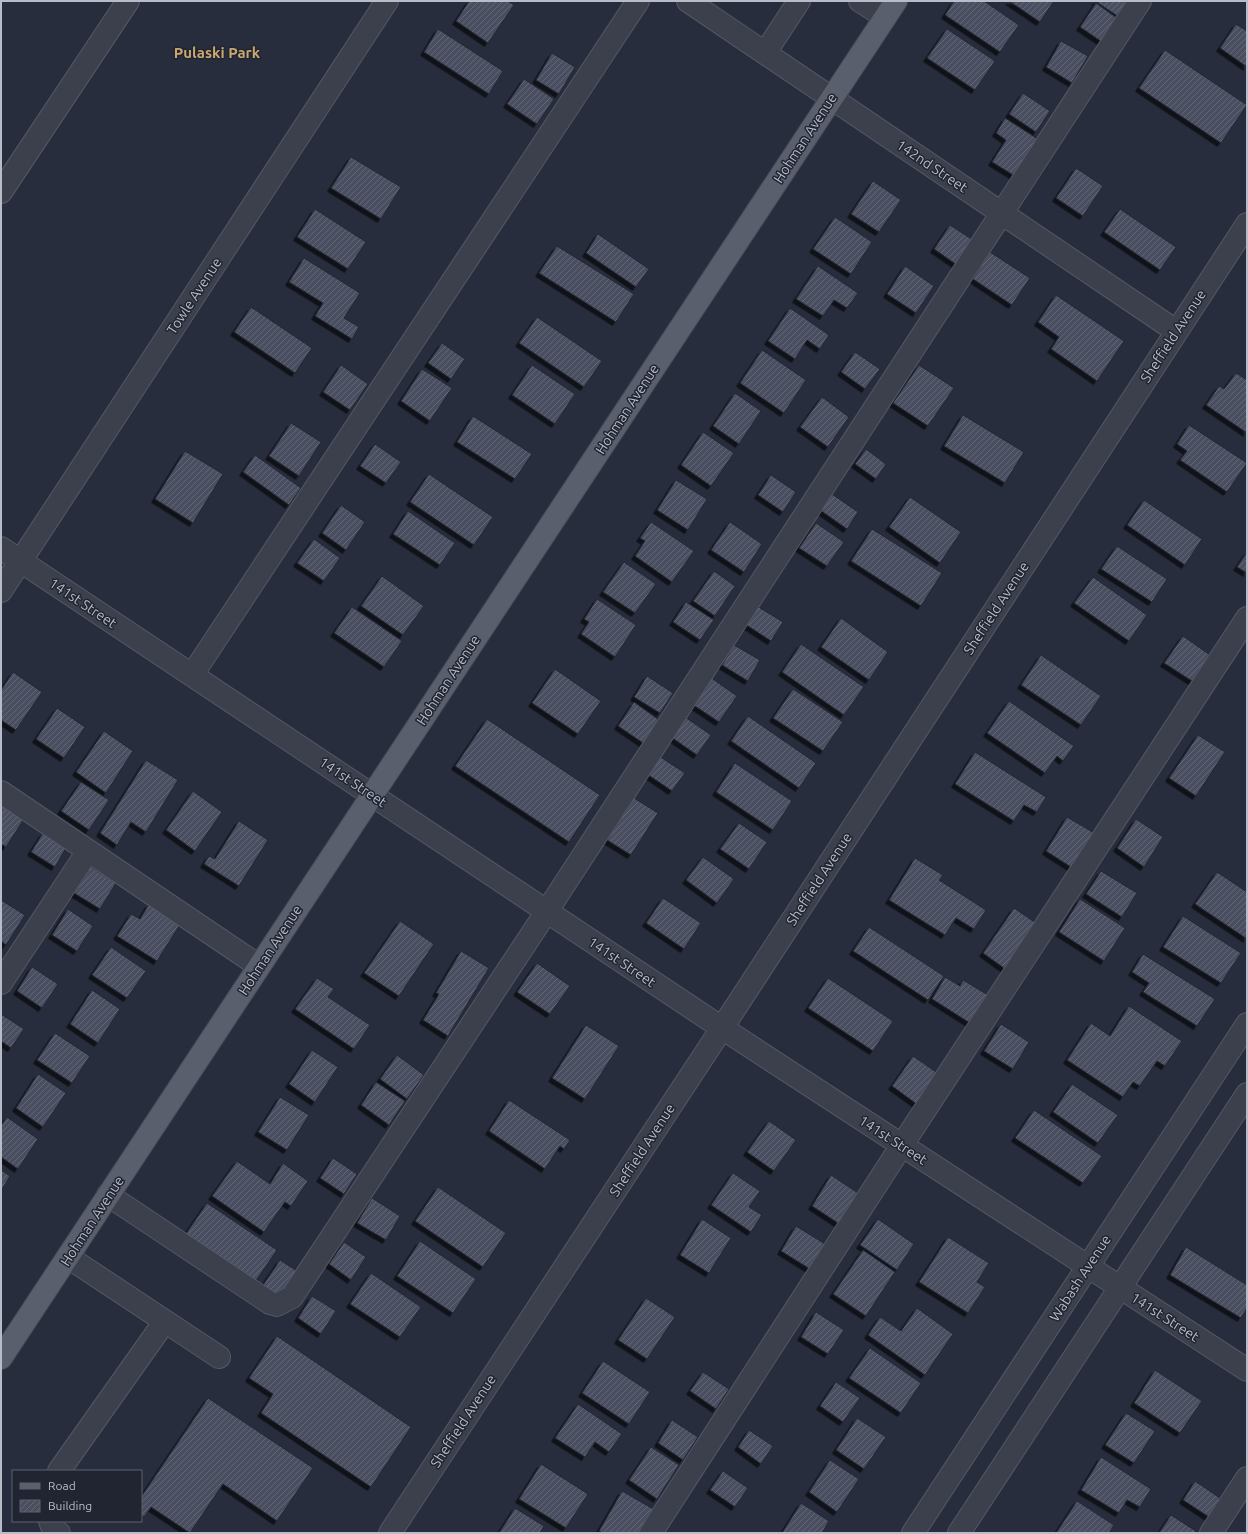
<svg xmlns="http://www.w3.org/2000/svg" width="1248" height="1534" viewBox="0 0 1248 1534" font-family="Ubuntu,sans-serif">
<style>
.building{fill:url(#building-hatch);stroke:#232734;filter:url(#shadow)}
.lines{fill:none;stroke-linecap:round;stroke-linejoin:round}
.minor-casing{stroke:#545865;stroke-width:24}
.major-casing{stroke:#454956;stroke-width:24}
.minor{stroke:#3c404d;stroke-width:22}
.major{stroke:#5a5f6d;stroke-width:22}
.labels{text-anchor:middle;stroke-width:3;stroke-linejoin:round;paint-order:stroke}
.street-label{font-size:14px;fill:#b8bbc8;stroke:#212532}
.neighbourhood-label{font-size:15px;font-weight:bold;fill:#c9a772;stroke:#212532}
</style>
<defs>
<pattern id="building-hatch" width="6" height="6" patternUnits="userSpaceOnUse"><rect width="6" height="6" fill="#4a4f60"/><path d="M-1 1l2-2M0 6l6-6M5 7l2-2" fill="none" stroke="#626675"/></pattern>
<filter id="shadow"><feDropShadow dx="-3.5" dy="3.5" stdDeviation="0" flood-color="#0009"/></filter>
</defs>
<rect width="100%" height="100%" fill="#282d3d"/>
<path class="building" d="M469,1H508L514,5L488,43L456,21Z
M954,1H984L1019,25L1000,52L945,15Z
M1009,1H1054L1040,22Z
M1095,1H1134L1122,19Z
M1096,3L1121,21L1105,44L1080,27Z
M1236,24L1247,31V67L1220,48Z
M438,29L503,71L489,94L424,52Z
M947,29L995,61L975,90L927,58Z
M1061,41L1088,56L1072,83L1046,67Z
M1165,50L1247,105L1221,143L1139,88Z
M552,53L575,67L559,94L536,80Z
M524,79L554,99L537,124L507,104Z
M1023,93L1050,111L1036,132L1009,114Z
M1005,118L1041,141L1018,178L992,162L1006,140L996,133Z
M351,157L401,187L381,219L331,188Z
M1076,168L1103,186L1083,216L1056,198Z
M873,181L901,200L879,232L851,214Z
M315,209L366,242L348,269L297,237Z
M1120,209L1176,247L1160,270L1104,232Z
M835,217L872,242L851,274L813,249Z
M950,225L973,240L957,265L934,249Z
M598,234L649,269L636,287L586,253Z
M557,246L634,294L616,322L539,273Z
M990,252L1030,278L1012,305L973,279Z
M304,258L360,293L344,318L359,327L352,339L315,316L323,303L289,282Z
M818,266L858,293L847,308L834,300L823,316L796,299Z
M905,266L934,286L916,313L887,294Z
M1056,295L1124,341L1097,381L1051,349L1059,337L1038,322Z
M251,307L312,348L295,373L234,332Z
M790,308L829,335L820,349L807,340L795,359L768,341Z
M537,317L602,361L584,387L519,343Z
M442,343L465,359L451,379L428,363Z
M762,350L806,380L784,413L740,383Z
M855,352L880,369L865,389L841,372Z
M341,365L368,384L350,410L323,392Z
M532,365L575,394L555,424L512,395Z
M919,365L954,388L928,426L893,403Z
M422,369L452,388L430,421L401,401Z
M1236,373L1247,380V433L1206,405L1219,386L1224,389Z
M735,393L761,411L739,444L713,426Z
M822,397L849,417L828,447L800,427Z
M963,415L1024,452L1005,483L944,446Z
M473,416L532,454L515,479L457,442Z
M291,423L321,442L299,476L269,456Z
M1189,425L1247,463L1227,492L1180,460L1187,451L1177,444Z
M703,432L734,453L711,486L681,465Z
M375,444L401,462L386,483L360,466Z
M866,449L886,464L876,479L855,464Z
M185,451L223,474L193,523L155,499Z
M255,455L301,488L289,505L243,472Z
M429,474L493,517L474,545L410,502Z
M771,475L796,492L783,512L758,495Z
M676,480L707,499L688,530L657,510Z
M832,494L858,512L847,529L820,510Z
M910,497L961,532L940,563L889,527Z
M1144,500L1202,539L1185,565L1127,525Z
M341,505L365,522L346,550L322,533Z
M408,511L455,543L440,565L393,534Z
M651,522L694,551L672,582L635,556L645,541L640,538Z
M730,522L762,544L744,572L711,550Z
M816,523L844,542L827,566L799,548Z
M872,529L942,573L921,606L851,561Z
M314,539L340,558L324,581L297,563Z
M1117,546L1167,579L1152,602L1101,569Z
M1247,552V573L1237,567Z
M624,562L656,584L635,613L603,592Z
M714,571L735,586L715,616L693,601Z
M382,576L424,606L403,635L361,606Z
M1093,577L1147,615L1129,641L1074,603Z
M597,599L636,625L615,657L581,634L589,622L584,619Z
M686,602L714,620L700,640L673,622Z
M757,606L783,622L771,641L745,624Z
M352,607L402,641L384,667L334,633Z
M841,618L888,652L869,680L821,647Z
M1183,636L1210,655L1192,681L1164,663Z
M801,644L864,687L844,715L782,672Z
M734,645L760,660L748,681L722,665Z
M1041,655L1101,696L1081,725L1021,685Z
M555,669L601,701L578,734L532,703Z
M13,672L42,692L16,730L1,720V690Z
M647,676L673,693L660,713L634,697Z
M710,677L737,696L719,722L692,704Z
M793,689L843,722L823,751L773,718Z
M1009,701L1074,746L1063,761L1057,756L1045,773L987,733Z
M634,702L659,720L643,743L618,726Z
M57,708L85,727L64,758L36,739Z
M748,716L816,763L799,788L731,741Z
M685,717L711,735L697,755L671,737Z
M487,719L600,795L569,842L455,766Z
M104,731L133,751L106,793L76,772Z
M1198,735L1225,752L1196,796L1169,778Z
M975,752L1046,797L1037,812L1024,805L1014,821L955,784Z
M659,756L685,773L672,791L647,774Z
M146,760L178,780L146,832L131,822L117,845L100,833Z
M735,763L792,801L773,830L716,792Z
M81,782L109,800L89,830L61,811Z
M193,791L222,812L195,851L166,830Z
M634,798L658,813L631,855L607,840Z
M1,804L24,819L6,847L1,844Z
M1067,817L1096,834L1074,869L1046,851Z
M1136,819L1163,837L1144,867L1117,848Z
M239,821L268,840L239,886L204,864L209,856L215,859Z
M739,823L767,842L749,869L720,849Z
M43,833L66,848L55,867L31,852Z
M703,857L734,879L717,903L686,880Z
M915,858L943,875L939,880L986,910L974,929L956,918L945,935L889,900Z
M91,867L116,883L100,909L74,893Z
M1101,871L1137,893L1122,917L1086,894Z
M1217,872L1247,892V939L1195,904Z
M663,898L701,923L684,949L646,923Z
M1080,899L1125,928L1104,961L1059,932Z
M1,900L25,915L6,945L1,941Z
M149,904L181,923L157,961L117,936L131,914L140,919Z
M1014,908L1039,925L1008,971L983,953Z
M68,909L93,926L77,951L52,935Z
M1183,916L1241,953L1221,983L1163,947Z
M400,921L434,944L399,996L364,973Z
M869,927L944,976L928,1000L853,951Z
M111,947L146,971L127,998L92,975Z
M461,951L489,968L448,1036L423,1020L439,994L436,993Z
M1143,954L1215,999L1197,1026L1143,992L1149,983L1132,972Z
M537,963L570,986L550,1014L517,992Z
M32,967L58,984L42,1008L17,991Z
M945,977L960,986L963,980L988,995L970,1023L932,999Z
M317,978L334,989L328,997L370,1025L354,1049L295,1009Z
M828,978L893,1021L873,1051L808,1008Z
M92,990L120,1009L98,1043L70,1024Z
M1129,1006L1182,1041L1165,1066L1157,1061L1140,1086L1133,1082L1123,1097L1067,1060L1091,1023L1110,1036Z
M1,1014L24,1029L11,1048L1,1041Z
M1001,1024L1029,1042L1013,1069L984,1051Z
M586,1025L619,1046L585,1099L552,1078Z
M55,1033L90,1056L72,1083L37,1060Z
M312,1050L338,1067L315,1102L289,1084Z
M397,1055L424,1075L407,1099L380,1079Z
M913,1056L939,1074L918,1105L892,1086Z
M38,1074L66,1093L43,1127L16,1108Z
M376,1082L405,1101L389,1125L361,1105Z
M1072,1084L1118,1115L1098,1143L1053,1112Z
M280,1097L309,1115L287,1150L258,1132Z
M509,1100L570,1140L564,1149L560,1146L545,1169L489,1131Z
M1034,1110L1102,1156L1083,1183L1015,1138Z
M7,1117L38,1139L18,1169L1,1157V1126Z
M769,1121L796,1140L774,1171L747,1152Z
M333,1158L357,1174L344,1194L320,1178Z
M237,1161L270,1184L283,1163L308,1181L291,1206L285,1202L264,1232L212,1196Z
M1,1170L10,1176L1,1191Z
M733,1173L760,1191L749,1207L762,1215L751,1232L711,1205Z
M831,1175L858,1193L838,1223L812,1206Z
M438,1187L506,1233L483,1267L415,1221Z
M372,1198L400,1216L386,1240L357,1223Z
M207,1203L277,1250L253,1285L183,1238Z
M702,1219L731,1238L709,1273L680,1255Z
M878,1219L914,1244L897,1270L860,1245Z
M796,1226L825,1244L810,1269L781,1251Z
M948,1237L989,1263L977,1282L985,1287L968,1313L919,1282Z
M420,1241L476,1279L453,1313L397,1276Z
M344,1242L366,1257L351,1280L329,1264Z
M1186,1247L1247,1285V1308L1241,1318L1170,1275Z
M863,1250L895,1272L866,1316L833,1294Z
M280,1260L297,1271L279,1297L263,1285Z
M371,1273L421,1307L400,1337L350,1304Z
M312,1296L336,1311L321,1334L298,1318Z
M646,1298L675,1317L647,1359L618,1340Z
M917,1308L953,1334L925,1375L868,1335L880,1317L901,1331Z
M816,1312L844,1330L828,1354L801,1337Z
M277,1336L411,1427L371,1487L261,1413L273,1394L249,1378Z
M870,1348L921,1383L901,1413L849,1378Z
M603,1361L650,1392L629,1424L582,1393Z
M1155,1370L1202,1401L1180,1433L1134,1403Z
M703,1372L729,1389L716,1409L690,1391Z
M836,1382L860,1398L843,1422L820,1406Z
M208,1398L313,1468L277,1521L223,1484L190,1533L151,1507L144,1517L141,1515V1497Z
M578,1404L622,1434L609,1452L595,1442L585,1457L555,1438Z
M1126,1413L1155,1431L1134,1463L1105,1445Z
M857,1418L886,1437L864,1469L836,1450Z
M672,1420L698,1437L683,1460L658,1443Z
M749,1430L773,1446L761,1464L738,1447Z
M651,1447L679,1465L657,1499L629,1480Z
M1101,1457L1151,1489L1140,1507L1127,1500L1119,1513L1081,1490Z
M830,1460L859,1479L837,1512L809,1492Z
M541,1464L588,1494L566,1528L519,1499Z
M723,1471L748,1488L735,1507L710,1490Z
M1195,1481L1220,1498L1209,1517L1183,1500Z
M622,1491L655,1510L642,1533H602L599,1531Z
M1077,1501L1114,1525L1109,1533H1056Z
M801,1503L829,1521L822,1533H782Z
M515,1508L544,1526L540,1533H499Z
M1171,1515L1196,1531L1194,1533H1159Z"/>
<g class="lines">
<g class="minor-casing">
<path id="minor" d="M688,1L1176,331
M860,1L885,17
M765,53L799,1
M1,192L128,1
M1,548L722,1028L1247,1370
M1,591L387,1
M192,675L638,1
M1,792L259,966
M1,983L88,851
M108,1195L270,1303L277,1305L292,1297L547,911L1140,1
M68,1257L219,1357
M59,1471L165,1321
M50,1521L53,1529L59,1533
M390,1533L722,1028L1247,224
M651,1533L902,1145L1247,618
M913,1533L1247,1024
M959,1533L1247,1094
M1211,1533L1247,1478"/>
</g>
<g class="major-casing">
<path id="major" d="M1,1358L896,1"/>
</g>
<use href="#minor" class="minor"/>
<use href="#major" class="major"/>
</g>
<g class="labels">
<g class="street-label">
<text transform="translate(805 138) rotate(-57)" y="5">Hohman Avenue</text>
<text transform="translate(932 166) rotate(34)" y="5">142nd Street</text>
<text transform="translate(194 296) rotate(-57)" y="5">Towle Avenue</text>
<text transform="translate(1173 336) rotate(-57)" y="5">Sheffield Avenue</text>
<text transform="translate(627 409) rotate(-57)" y="5">Hohman Avenue</text>
<text transform="translate(83 603) rotate(34)" y="5">141st Street</text>
<text transform="translate(996 608) rotate(-57)" y="5">Sheffield Avenue</text>
<text transform="translate(448 680) rotate(-57)" y="5">Hohman Avenue</text>
<text transform="translate(353 782) rotate(34)" y="5">141st Street</text>
<text transform="translate(819 879) rotate(-57)" y="5">Sheffield Avenue</text>
<text transform="translate(270 950) rotate(-57)" y="5">Hohman Avenue</text>
<text transform="translate(622 962) rotate(34)" y="5">141st Street</text>
<text transform="translate(893 1140) rotate(33)" y="5">141st Street</text>
<text transform="translate(642 1150) rotate(-57)" y="5">Sheffield Avenue</text>
<text transform="translate(92 1221) rotate(-57)" y="5">Hohman Avenue</text>
<text transform="translate(1080 1278) rotate(-57)" y="5">Wabash Avenue</text>
<text transform="translate(1165 1317) rotate(33)" y="5">141st Street</text>
<text transform="translate(463 1421) rotate(-57)" y="5">Sheffield Avenue</text>
</g>
<g class="neighbourhood-label">
<text x="217" y="58">Pulaski Park</text>
</g>
</g>
<rect width="1248" height="1534" fill="none" stroke="#b8bbc8" stroke-width="4"/>
<rect x="12" y="1470" width="130" height="52" fill="#212532" stroke="#5d616e"/>
<rect x="20" y="1483" width="20" height="6" fill="#5a5f6d" stroke="#5d616e"/>
<text x="48" y="1490" font-size="12" fill="#b8bbc8">Road</text>
<rect x="20" y="1500" width="20" height="12" fill="url(#building-hatch)" stroke="#5d616e"/>
<text x="48" y="1510" font-size="12" fill="#b8bbc8">Building</text>
</svg>
